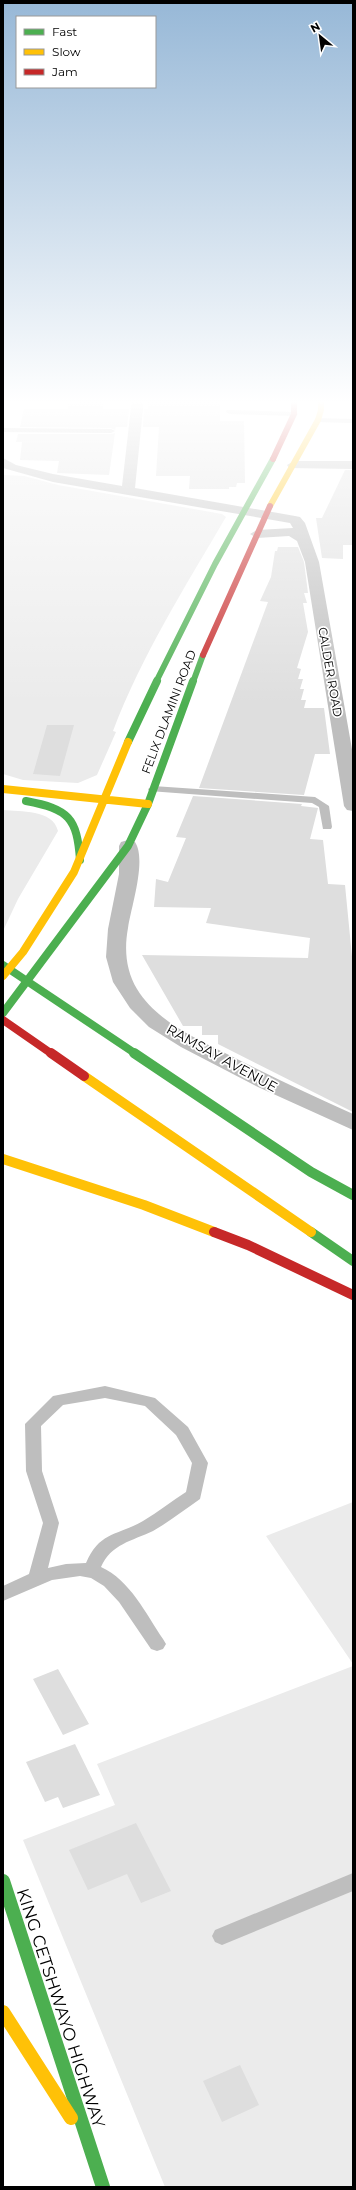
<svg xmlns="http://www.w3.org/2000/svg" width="356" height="2190" viewBox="0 0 356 2190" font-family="Montserrat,sans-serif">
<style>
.green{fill:#ebebeb}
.building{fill:#dedede}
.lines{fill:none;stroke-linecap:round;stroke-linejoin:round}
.lane{fill:#bebebe;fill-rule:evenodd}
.street{fill:#bebebe;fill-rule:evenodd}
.fast-far3{stroke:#4caf50;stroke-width:6}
.fast-far2{stroke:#4caf50;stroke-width:8}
.fast-far1{stroke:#4caf50;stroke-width:10}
.fast{stroke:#4caf50;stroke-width:14}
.slow-far3{stroke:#ffc107;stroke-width:6}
.slow-far2{stroke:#ffc107;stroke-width:8}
.slow-far1{stroke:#ffc107;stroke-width:10}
.slow{stroke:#ffc107;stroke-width:14}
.jam-far2{stroke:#c62828;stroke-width:6}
.jam-far1{stroke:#c62828;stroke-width:8}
.jam{stroke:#c62828;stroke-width:10}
.labels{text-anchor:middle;stroke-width:3.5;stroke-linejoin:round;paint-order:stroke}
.far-street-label{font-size:12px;fill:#000;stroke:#fff}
.street-label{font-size:14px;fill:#000;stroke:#fff}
.near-street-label{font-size:17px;fill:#000;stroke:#fff}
</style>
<rect width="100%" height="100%" fill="#fff"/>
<path class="green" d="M3,475L24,476L58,485L222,514L226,517C185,587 142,655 113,731L116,732L97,775L78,783L23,780L3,774Z
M3,810C20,812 53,809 58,831L18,899L3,931Z
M353,1502V1664L266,1536Z
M353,1666V2187H165L23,1840L115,1805L97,1764Z"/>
<path class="building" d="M81,399H103V409H129L127,427H116L115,430L111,428L20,427L24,409H68V404H80Z
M148,399H220V421H244L245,483H237L236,487H229V489H189L190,476H156L159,427H143L144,409H148Z
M115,433L109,475L57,473L59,461L20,460L22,442H16L18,434H111Z
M345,470H353V545H343V559L322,558L316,518H322Z
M278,547H298L304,562L308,593H304L307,603H303L308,632L297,668L301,669L298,679H303L300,689H304L301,700H306L304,708H324L330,754H315L304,795L199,788L268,602L260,601L271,577L275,551H277Z
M47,725H74L60,776L33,774Z
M193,796L302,804L301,806L318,808L310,839L323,840L328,884L345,885L353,967V1112L218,1044V1035H202V1026H183L142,955L308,958L310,938L206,923L211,908L154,907L156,879L168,882L186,838L176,837Z
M58,1669L89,1724L63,1735L33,1679Z
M75,1744L100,1795L63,1808L58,1797L45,1802L26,1762Z
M136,1823L171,1891L141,1903L127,1874L88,1890L69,1850Z
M240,2065L259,2105L222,2122L203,2081Z"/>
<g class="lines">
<path class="lane" d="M318,399H353V402H318Z
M227,410L294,412L298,414L294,416L230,414L226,412Z
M315,418L353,419V423L318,422H315Z
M3,428L111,429L115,431L111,433L3,432Z
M153,786L315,797L329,806L332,827L331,829H323L319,807L312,803L149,791L148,789Z
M105,1386L155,1398L188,1427L208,1463L200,1499C184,1510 169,1522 153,1531C132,1541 111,1544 101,1567C130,1580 146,1614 163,1639L166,1644L163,1649L157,1651L151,1649L119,1602L104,1586L91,1578L80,1576L52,1580L3,1601V1586L29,1574L43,1523L26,1471L25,1424L53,1396ZM105,1398L145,1406L176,1435L192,1463L186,1492C172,1501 158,1512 143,1521C117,1536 100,1531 86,1563L66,1564L48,1568L59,1523L42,1471L41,1426L63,1405Z
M353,1873V1891L222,1945L215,1942L212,1936L215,1930Z"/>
<path class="street" d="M132,399H144L135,488L295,516L300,517L305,523L319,562L353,755V811L347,810L344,806L305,562L297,541L289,536L257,538L250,534L257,530L293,528L290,523L53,482L3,468V458L16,465L53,474L122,486Z
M294,461H353V469L289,468L287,465Z
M128,840L135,842C147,860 131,907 128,928C124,950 126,970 137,989C158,1023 199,1040 233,1057C272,1077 313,1096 353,1114V1130L258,1087L181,1047L149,1027L130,1008L113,982L106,957L108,929L119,874V846L121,842Z"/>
<path class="fast-far3" d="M156,682L215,564L273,459
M193,682L203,655"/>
<path class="fast-far2" d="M128,742L157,681
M26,801C69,809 77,818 80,860
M3,965L136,1054
M3,1013L128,846L148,804L193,681"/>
<path class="fast-far1" d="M134,1053L311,1172L353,1195
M311,1232L353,1261"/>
<path class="fast" d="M3,1881L103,2187"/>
<path class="slow-far3" d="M270,506L318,420L321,410V399"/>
<path class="slow-far2" d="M3,789L148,804
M3,976L23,952L74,872L128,742"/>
<path class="slow-far1" d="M84,1076L311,1232
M3,1159L144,1205L214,1232"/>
<path class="slow" d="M3,2012L71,2118"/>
<path class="jam-far2" d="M273,459L294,414V399
M203,655L270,506"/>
<path class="jam-far1" d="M3,1020L52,1054"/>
<path class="jam" d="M51,1053L84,1076
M214,1232L248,1245L353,1295"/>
</g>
<linearGradient id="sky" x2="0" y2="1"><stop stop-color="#97b8d7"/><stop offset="0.57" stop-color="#fff"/><stop offset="1" stop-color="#fff" stop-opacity="0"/></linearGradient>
<rect width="356" height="705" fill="url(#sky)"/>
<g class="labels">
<g class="far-street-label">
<text transform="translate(330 672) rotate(80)" y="4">CALDER ROAD</text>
<text transform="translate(169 712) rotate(-69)" y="4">FELIX DLAMINI ROAD</text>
</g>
<g class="street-label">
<text transform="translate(222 1058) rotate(29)" y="5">RAMSAY AVENUE</text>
</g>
<g class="near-street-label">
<text transform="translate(61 2008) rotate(72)" y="6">KING CETSHWAYO HIGHWAY</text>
</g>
</g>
<rect width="356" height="2190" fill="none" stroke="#000000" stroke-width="8"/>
<rect x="16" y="16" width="140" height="72" fill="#ffffff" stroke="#999999"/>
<rect x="24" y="29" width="20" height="6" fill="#4caf50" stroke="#999999"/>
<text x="52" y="36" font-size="12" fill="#000000">Fast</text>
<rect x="24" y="49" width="20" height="6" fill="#ffc107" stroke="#999999"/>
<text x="52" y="56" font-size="12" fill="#000000">Slow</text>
<rect x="24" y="69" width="20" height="6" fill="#c62828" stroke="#999999"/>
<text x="52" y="76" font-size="12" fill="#000000">Jam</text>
<g transform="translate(320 36) rotate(331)" stroke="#ffffff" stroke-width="3" paint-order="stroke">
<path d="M0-3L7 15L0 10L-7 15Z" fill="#000000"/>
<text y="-6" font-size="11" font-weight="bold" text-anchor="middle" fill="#000000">N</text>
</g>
</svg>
